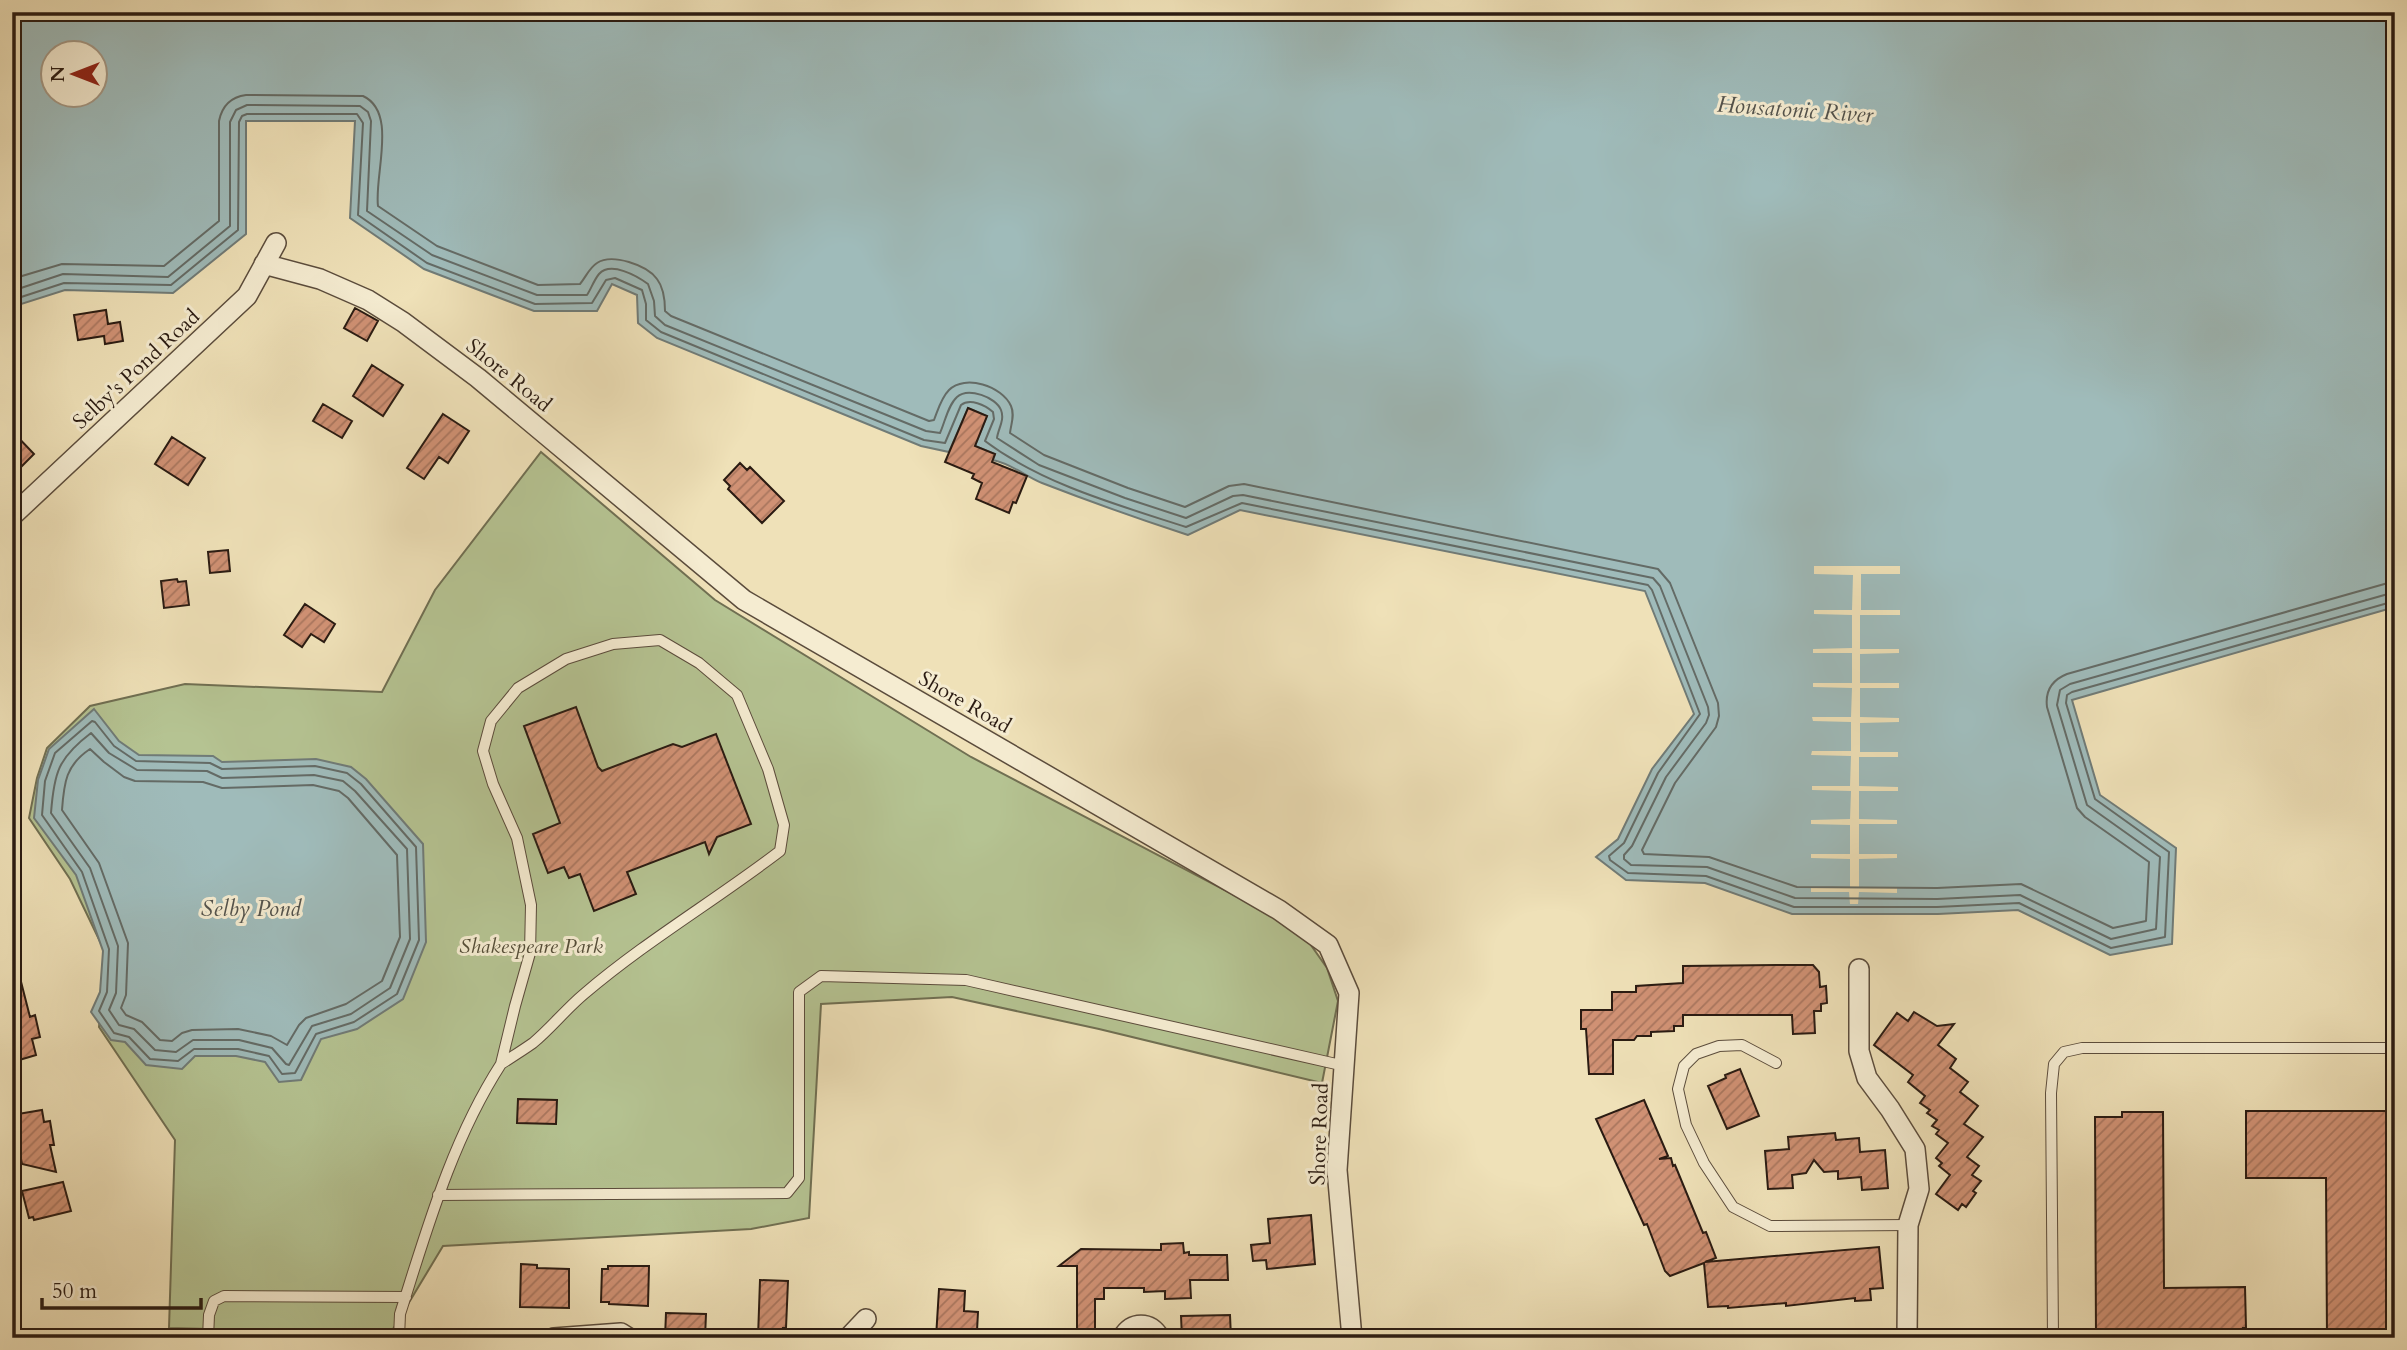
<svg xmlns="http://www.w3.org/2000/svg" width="2407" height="1350" viewBox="0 0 2407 1350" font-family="Cardo,serif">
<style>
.park{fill:#b5c392;stroke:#706f52;stroke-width:2}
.water{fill:#9fbbba;stroke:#707b77;stroke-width:2;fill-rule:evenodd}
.pier{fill:#efe1b8}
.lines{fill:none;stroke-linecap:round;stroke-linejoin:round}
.shore{stroke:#646b66;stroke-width:2}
.building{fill:url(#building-hatch);stroke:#2a1b12;stroke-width:2}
.service-casing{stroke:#5b4c3c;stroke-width:12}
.minor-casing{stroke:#5b4c3c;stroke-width:22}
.service{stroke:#f5ecd1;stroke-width:10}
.minor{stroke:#f5ecd1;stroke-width:19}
.labels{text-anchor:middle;stroke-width:6;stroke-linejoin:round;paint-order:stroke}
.street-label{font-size:21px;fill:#2a1b12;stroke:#f5ecd1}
.park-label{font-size:21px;font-style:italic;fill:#544d38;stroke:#f5ecd1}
.water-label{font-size:23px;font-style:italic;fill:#53534d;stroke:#f5ecd1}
</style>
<defs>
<pattern id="building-hatch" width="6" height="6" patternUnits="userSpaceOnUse" patternTransform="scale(1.75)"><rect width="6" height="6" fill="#d09174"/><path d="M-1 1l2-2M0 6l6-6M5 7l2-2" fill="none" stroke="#a9765e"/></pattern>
</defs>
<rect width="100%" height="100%" fill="#efe1b8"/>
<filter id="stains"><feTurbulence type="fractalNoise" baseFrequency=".00286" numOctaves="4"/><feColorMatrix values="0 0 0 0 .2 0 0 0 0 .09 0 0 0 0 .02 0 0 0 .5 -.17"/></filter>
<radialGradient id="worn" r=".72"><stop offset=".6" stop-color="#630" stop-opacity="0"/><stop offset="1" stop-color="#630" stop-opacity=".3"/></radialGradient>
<path class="park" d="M541,452L715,600L971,757L1280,919L1308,941L1327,968L1338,1001L1322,1083L1099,1029L952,997L821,1004L809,1218L751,1229L443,1246L390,1334L169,1328L175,1140L99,1027L106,954L70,879L29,818L37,778L47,748L90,706L185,684L382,692L435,590Z"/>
<path class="water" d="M12,12H2395V607L2072,700L2100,795L2176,848L2172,944L2110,955L2018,910L1938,914H1792L1705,883L1626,880L1596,857L1618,839L1652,769L1694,714L1645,591L1240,510L1188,535C1139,519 1091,502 1042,483C1025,476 1012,464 993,460L995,454L975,446L987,416L968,408L949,452L921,446L657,338L638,323L637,295L612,284L597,311H534L424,269L350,218L355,121H246V234L173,293L65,290L12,307ZM52,52H94V94H52Z
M94,709L119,741L139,755L213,756L222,762L316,759L351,767L366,779L423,844L426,942L403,999L357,1029L321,1039L301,1080L279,1082L265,1062L236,1056H195L182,1069L146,1065L125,1042L111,1040L91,1012L100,992L103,951L76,875L34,818L38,780L49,749Z"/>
<path class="pier" d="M1814,566H1900V574H1861V610H1900V615H1860V649H1899V653L1860,654V683H1899V688H1860V717L1899,718V722L1860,723V752H1898V757H1859V786L1898,787V791H1859V819L1897,820V824H1859V854H1897V858L1859,859V887L1897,888V893L1859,892L1858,904H1850L1849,892H1811V887H1850V859L1811,858V854H1850V825L1811,824V820L1850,819L1851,791L1812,790V786H1850L1851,756L1811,755L1812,751H1851V722L1813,721L1812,717H1851L1852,688L1813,687V683H1852V653H1813V649L1852,648V615L1814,614V610H1852L1853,575L1814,574Z"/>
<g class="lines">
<path class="shore" d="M12,279L62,264L164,266L219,221V121C222,106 231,97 246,95L363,96C398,112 374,175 378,206L437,246L538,285L580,284C586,277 589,268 597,263C612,253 647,265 657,279C664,288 665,300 665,311L671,316L929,421L934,420C938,410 941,398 949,390C965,374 1002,386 1011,406C1015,415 1011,424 1010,433L1044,455L1128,488L1185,507L1229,486L1244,484L1658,569L1670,583L1718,703L1719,716L1716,727L1675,783L1642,850L1644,854L1709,857L1797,887L1937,888L2021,884L2113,928L2146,921L2149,862L2085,817L2077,808L2047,707C2045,691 2052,680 2067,674L2395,581
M12,291L63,274L168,277L230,226V122L236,110L247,105L360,106L368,112L371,121L367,211L432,255L537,295H587C591,289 594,280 599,274C611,261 637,276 648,284L654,301L655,316L665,325L926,431L940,433C945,422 948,405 957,397C968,387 996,397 1001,410C1005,420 998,429 997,438L1039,465L1125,498L1186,518L1233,496L1243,495L1653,578L1660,586L1708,707L1709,715L1706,723L1666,777L1632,846L1624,855V859L1631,865L1707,867L1795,898L1937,899L2020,895L2111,939L2156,929L2160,857L2087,805L2057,705L2060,690L2070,684L2395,592
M12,300L64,283L171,285L238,230L239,122L242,116L247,114H357L363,123L358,215L427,263L535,304L592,303L606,280L615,278L642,290L646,304V320L661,332L924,440L945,443L961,405C970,398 985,405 993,412L994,419L985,441C1042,484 1118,505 1186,527L1242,503L1648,585L1652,590L1700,714L1658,773L1624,843L1609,856L1610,860L1628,873L1706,876L1794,907H1937L2019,903L2111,948L2165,937L2169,852L2095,799L2066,703L2067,695L2072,692L2395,601
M92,721L95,722L114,746L136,761L210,763L222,769L315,766L347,773L361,784L416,847L419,940L397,994L354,1022L316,1034L295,1073L282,1074L269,1056L238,1049H194L178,1061L150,1059L129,1037L114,1033L99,1011L107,992L109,949L82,872L42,815L45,781L55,753Z
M91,733L109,753L137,770L207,771L222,778L314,775L343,781L355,791L407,849L410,939L390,988L351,1014L312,1026L289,1065L286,1064L272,1048L239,1040H193L176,1052L155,1050L134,1029L119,1025L109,1010L116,993L118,946L90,868L51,813C54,773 58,758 91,733Z
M90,749L104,762L124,777L135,781L203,782L222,788L313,785L339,791L348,798L397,855L400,937L382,981L346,1004L306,1018L299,1025L287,1045L271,1036L238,1029L192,1030L182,1033L172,1041L160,1040L142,1022L126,1015L121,1008L126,995L128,943L99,863L62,810C64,782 66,765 90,749Z"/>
</g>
<path class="building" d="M355,308L378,321L367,341L344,328Z
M106,310L108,324L120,322L123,341L105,344L104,336L78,340L74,315Z
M372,365L403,385L383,416L353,396Z
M323,404L352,421L342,438L313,421Z
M968,408L987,416L975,446L995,454L992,462L1027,476L1016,503L1013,502L1009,513L976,499L982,483L972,478L974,474L945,462Z
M443,414L469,431L448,463L439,457L424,479L407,468Z
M12,431L34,454L12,476Z
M172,437L205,458L188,485L155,464Z
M740,463L747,470L750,467L784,501L762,523L728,489L730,486L724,480Z
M228,550L230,571L210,573L208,552Z
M177,579L178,582L186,581L189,605L164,608L161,581Z
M305,604L335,624L324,642L311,634L302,647L284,635Z
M576,707L598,767L602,771L673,744L682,747L716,734L751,824L717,837L709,854L705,842L627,872L636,894L594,911L580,874L569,878L564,867L548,873L533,834L560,823L524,726Z
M1776,965H1813L1819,972L1820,987L1826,986L1827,1003L1821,1004V1011H1814L1815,1033L1793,1034L1792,1015H1683V1026H1674V1031L1651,1032V1036H1637L1634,1040H1613V1074H1589L1586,1029H1581V1010H1612V992H1636V986L1683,983V966Z
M18,970L30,1017L35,1015L40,1037L32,1039L36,1055L16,1061L12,1046V971Z
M1914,1012L1937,1026L1954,1024L1938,1045L1956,1059L1950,1068L1968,1082L1960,1092L1978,1106L1964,1124L1983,1137L1967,1157L1979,1166L1972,1175L1981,1181L1973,1191L1976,1193L1966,1207L1962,1204L1958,1210L1936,1194L1950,1175L1939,1166L1942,1163L1936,1158L1948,1143L1936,1134L1939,1130L1932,1126L1937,1120L1927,1113L1930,1110L1920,1103L1925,1096L1908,1082L1913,1075L1874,1045L1897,1013L1908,1021Z
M1740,1069L1759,1116L1727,1129L1708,1086L1726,1078L1725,1075Z
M518,1099L557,1100L556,1124L517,1123Z
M1644,1100L1668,1156L1659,1159L1671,1158L1673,1166L1675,1165L1703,1233L1706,1232L1716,1258L1705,1262L1879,1247L1883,1288L1870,1289L1871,1300L1855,1301V1298L1786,1306V1303L1728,1308V1306L1708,1307L1704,1263L1670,1276L1665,1271L1647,1224L1644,1225L1596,1119Z
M42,1110L44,1122L50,1121L54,1145H50L56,1172L22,1164L12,1115Z
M2246,1111H2393L2394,1338H2327L2326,1178H2246Z
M2122,1112H2163L2164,1288L2245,1287L2246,1328H2243V1338H2096L2095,1117H2122Z
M1835,1133L1836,1140L1859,1138L1860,1152L1885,1150L1888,1188L1862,1190L1861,1177L1838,1179V1171L1824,1172L1814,1160L1806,1173L1792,1175L1793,1188L1768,1189L1765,1151L1789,1149L1788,1137Z
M63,1182L71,1211L34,1220L33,1217L29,1218L22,1191Z
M1311,1215L1315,1264L1267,1269L1266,1260L1253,1261L1251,1245L1270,1243L1268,1219Z
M1183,1243L1184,1253L1189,1252V1255H1227L1228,1280H1190L1191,1298L1165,1299V1291L1144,1292V1288H1104V1299H1095V1338H1077V1266H1059L1081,1249L1161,1250V1244Z
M521,1264L537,1265V1268L569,1269V1308L520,1307Z
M608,1266H649L648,1306L609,1304V1302H601L602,1269H608Z
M760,1280L788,1281L786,1328H783V1338H758Z
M939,1289L965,1291L964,1311L978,1312L977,1331H963V1338H936Z
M666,1313L706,1314L705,1338H665Z
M1230,1315L1231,1338H1182L1181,1316Z"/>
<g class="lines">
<g class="service-casing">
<path id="service" d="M660,640L699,663L737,695L768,769L784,825L780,851C716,900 646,941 584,994C566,1009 551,1028 533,1043C523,1050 512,1057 501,1064L515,1006L530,953L531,905L517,838L493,784L483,751L491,721L518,688L566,659L613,644Z
M1776,1063L1742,1045L1719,1046L1696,1054L1684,1066L1678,1089L1686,1125L1704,1163L1733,1207L1770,1226L1908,1225
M438,1195L787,1193L799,1178V992L821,976L966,980L1345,1066
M208,1338L209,1315L214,1301L224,1296L406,1297
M399,1338L400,1314C427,1229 452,1140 501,1064
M2053,1338L2051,1093L2054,1064L2064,1052L2082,1048H2395"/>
</g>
<g class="minor-casing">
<path id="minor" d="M264,264L320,279L368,300L403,322L478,378L744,600L1279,910L1328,945L1349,993L1337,1170L1352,1338
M12,516L247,296L276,243
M1859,969V1051L1867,1078L1890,1109L1915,1149L1919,1189L1908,1225L1907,1338
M12,1334L13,1338
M554,1338L621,1333L629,1338
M848,1338L866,1319
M1122,1338C1132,1321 1150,1321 1160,1338"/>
</g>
<use href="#service" class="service"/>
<use href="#minor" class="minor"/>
</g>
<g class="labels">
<g class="street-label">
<text transform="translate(136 369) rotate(-43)" y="7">Selby's Pond Road</text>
<text transform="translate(509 375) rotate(39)" y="7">Shore Road</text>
<text transform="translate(965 702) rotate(30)" y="7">Shore Road</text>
<text transform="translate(1319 1134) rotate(-88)" y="7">Shore Road</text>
</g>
<g class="park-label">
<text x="531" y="953">Shakespeare Park</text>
</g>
<g class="water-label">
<text transform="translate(1795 109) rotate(4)" y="8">Housatonic River</text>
<text x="251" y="916">Selby Pond</text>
</g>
</g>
<rect width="2407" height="1350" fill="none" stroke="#efe1b8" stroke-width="42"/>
<rect x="14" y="14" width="2379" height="1322" fill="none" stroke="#2a1b12" stroke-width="3.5"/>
<rect x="21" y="21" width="2365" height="1308" fill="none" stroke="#2a1b12" stroke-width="2"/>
<g transform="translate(74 74) rotate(270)"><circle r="33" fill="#f5ecd1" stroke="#a49885" stroke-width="2"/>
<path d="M0-5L12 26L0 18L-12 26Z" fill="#8f2418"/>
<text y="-10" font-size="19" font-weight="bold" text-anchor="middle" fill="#2a1b12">N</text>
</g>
<path d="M42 1298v10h159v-10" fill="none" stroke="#2a1b12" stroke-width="3.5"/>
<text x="52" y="1298" font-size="21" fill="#2a1b12" stroke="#f5ecd1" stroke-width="5" paint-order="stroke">50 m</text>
<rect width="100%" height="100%" filter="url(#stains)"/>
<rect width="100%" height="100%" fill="url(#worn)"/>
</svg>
